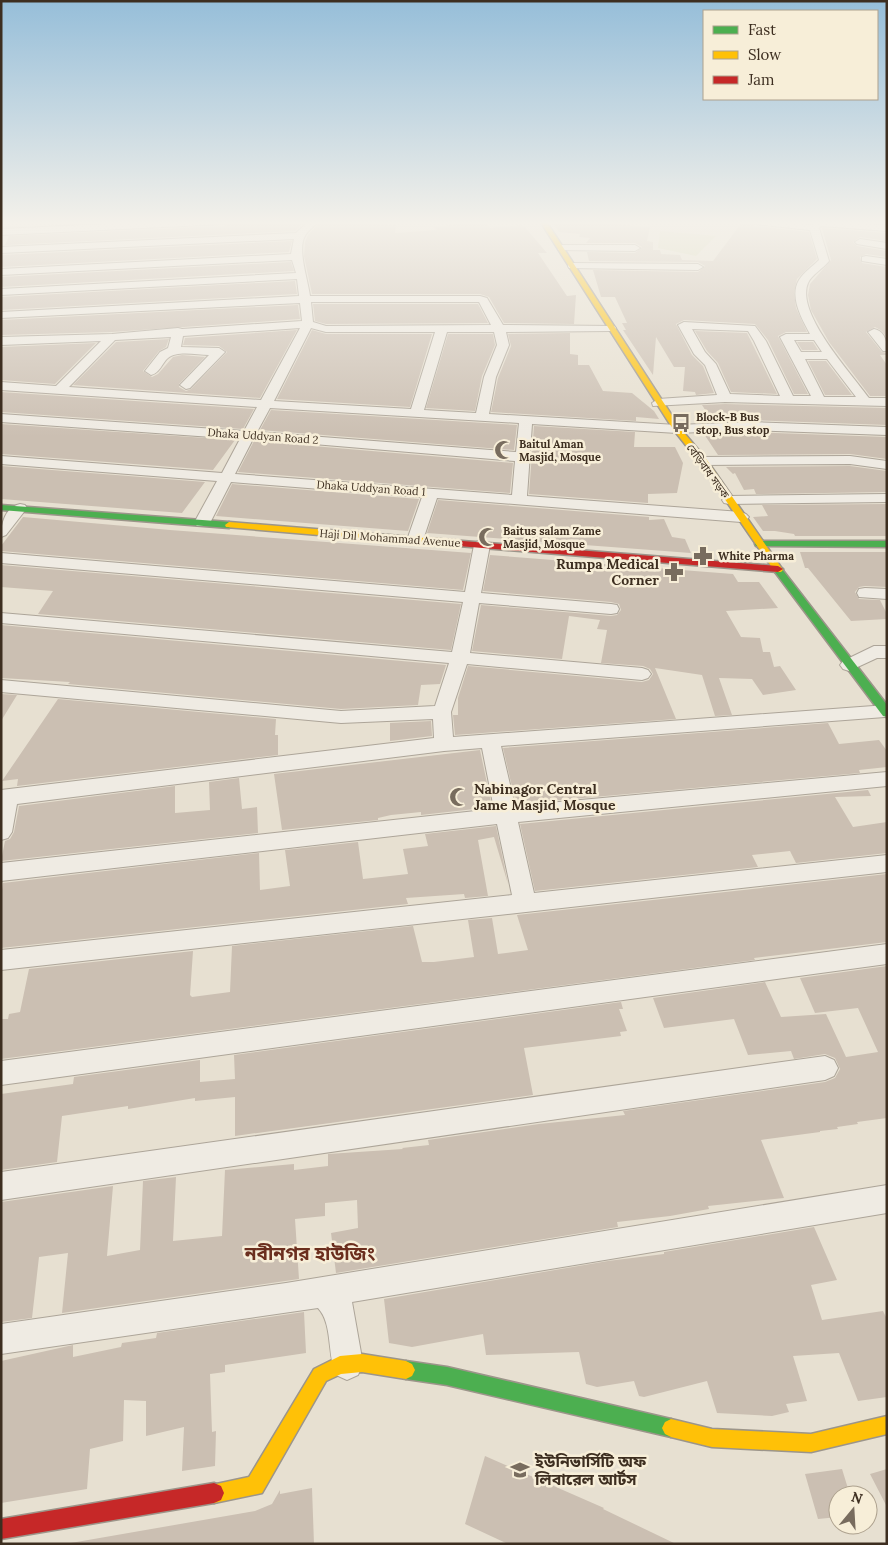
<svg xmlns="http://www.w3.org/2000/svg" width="888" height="1545" viewBox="0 0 888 1545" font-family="Lora,'Noto Sans Bengali',serif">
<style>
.green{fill:#d6d7b3}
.building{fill:#cbbfb2}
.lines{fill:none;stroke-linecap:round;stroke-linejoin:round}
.street-casing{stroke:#ada599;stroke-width:2}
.fast-casing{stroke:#9c958a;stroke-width:3}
.slow-casing{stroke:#9c958a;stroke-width:3}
.jam-casing{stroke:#9c958a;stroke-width:3}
.street{fill:#efebe3;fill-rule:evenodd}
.fast{fill:#4caf50;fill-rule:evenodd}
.slow{fill:#ffc107;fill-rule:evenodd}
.jam{fill:#c62828;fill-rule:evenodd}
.labels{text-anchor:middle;stroke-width:5;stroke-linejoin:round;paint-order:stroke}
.far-poi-label{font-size:11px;font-weight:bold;fill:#3d2e20;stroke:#f7eed8;text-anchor:start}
.far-street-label{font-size:11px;fill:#3d2e20;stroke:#f7eed8}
.poi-label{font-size:14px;font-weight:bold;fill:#3d2e20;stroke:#f7eed8;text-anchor:end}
.near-poi-label{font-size:16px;font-weight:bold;fill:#3d2e20;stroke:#f7eed8;text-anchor:start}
.near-quarter-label{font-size:19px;font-weight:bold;fill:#6b2e1e;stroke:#f7eed8}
</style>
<rect width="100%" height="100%" fill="#e7e0d1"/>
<path class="green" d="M660,231L716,236L696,256L658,248Z"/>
<path class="building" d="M246,221H306L295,231L5,245L9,236L224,226L231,222Z
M321,221H355V224L396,225L395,233L437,230L434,227L482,221L490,228L523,225L547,253H538L567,296L576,295L574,324L504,323L489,297L480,294H312L304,256L305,242L308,235Z
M552,221H602L601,223L650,227L647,241L653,242V250H660L661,254L680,255L682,260L713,261L743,221H747L754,226L809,232L817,259L797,279L794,293L796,308L807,332H786L778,336L808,394H794L768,340L755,324L684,320L676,324L692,355L703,366L714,393L696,395L695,392L683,391L685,367H674L656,337L653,375L623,330H626L622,323H627L615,297H601L593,270L698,272L705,266L698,262L589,261L587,252L635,253L642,247L635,243H586L590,238L579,237L580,234L559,232Z
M822,228L887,233V241L860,237L853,242L857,246L887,251V257L866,254L860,257L862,263L887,267V338L882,331L875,327L866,332L882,352L887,353V355H880L887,365V396H870L829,342L811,310L808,295L810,284L831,260Z
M292,241L289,252L1,267V255Z
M291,262L294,271L1,287V277Z
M295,281L297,294L1,310V297Z
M313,304H478L488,323L326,324L315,321Z
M298,305L300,319L112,332L1,335V320Z
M297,330L260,398L73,385L116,342L169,339L166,347L159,351L143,371L152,377L158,374L173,357L182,355L205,357L179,384V387L186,391L191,389L227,352L219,346L183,345L185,338Z
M312,330L326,334H432L410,407L277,399Z
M695,331L747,333L777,394L731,392L718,363L707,351Z
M570,333V354L578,355V365H589L603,391L632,393L654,411L659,419L636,417V421L491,412L498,378L511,346L508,334Z
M448,334H493L495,345L482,376L475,411L426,408Z
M797,342H813L818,350H802Z
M96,343L55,384L1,380V347Z
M808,361H826L852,395H825Z
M1,392L254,409L243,429L1,412Z
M725,404L887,408V425L750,420L713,422L702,405Z
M271,410L517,425L514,450L260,430Z
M1,424L235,440L213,470L1,454Z
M534,426L635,432L634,447H675L683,463L677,493L648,494V503L529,494Z
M750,432L887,437V459L850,454L718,455L704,434Z
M254,441L513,463L510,493L238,472Z
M1,466L205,482L182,513L1,499Z
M850,466L887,471V492L756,494L754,489L744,490L735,473L733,474L726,467Z
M232,484L419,499L408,531L216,516Z
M438,500L649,517V520L664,519L672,537L685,539L691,553L427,533Z
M887,504V536H795L794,534L775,531H763L753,517L768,516L762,505Z
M23,517L170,530L471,553L463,590L1,551V546Z
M800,552H887V587L865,586L859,587L855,592L859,599L880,600L887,614V619L851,621L808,568H805Z
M490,555L733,574L738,582H759L778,608L726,611L741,637L760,638L763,652H770L774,667L780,666L796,690L763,695L752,679L719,678L732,715L715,716L702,675L655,668L676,719L455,735L453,715H458V698L468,666L642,682L649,680L653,674L650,669L643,666L601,663L607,630L597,629L600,620L569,616L562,659L472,651L481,605L611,616L617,615L621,610L619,604L611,602L483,591Z
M1,565L461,604L451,650L38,614L53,591L1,587Z
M1,625L446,665L440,684L421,685L418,705L341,709L68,684L70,682L1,678Z
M1,694L17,695L1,721Z
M58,699L276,719L275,735H278V755L17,786L18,779L2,781Z
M431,721L432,736L390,741V723Z
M828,723L839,744L879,740L887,751V767L859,770L860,773L516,804L503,748Z
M480,750L492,807L421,815V812L391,815L378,818V820L282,830L274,774Z
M239,778L242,809L257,807L258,833L1,861L5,841L10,839L14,832L19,806L175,786V813L210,810L209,782Z
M868,790L871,796L835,797L853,827L887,822V853L796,863L790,851L752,855L758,867L535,891L520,824Z
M496,826L508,884L494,837L478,840L488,896L465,898L464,894L406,898L408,904L1,948V896L3,883L259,853L260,890L290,886L285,850L358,842L363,879L408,874L403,849L428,846L425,834Z
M887,874V942L754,958L755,960L1,1059V1019H8L9,1014L20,1012L29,969L193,951L190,995L192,997L230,992L232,946L413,926L422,962H434L474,957L468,920L492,918L498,954L528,950L517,915Z
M887,966V1118L857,1122L858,1124L837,1127L838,1129L820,1131V1132L761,1140L784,1198L708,1206L709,1209L670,1216L617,1222L618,1227L336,1273L331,1233L358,1228L357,1200L325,1203V1216L295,1219L299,1279L62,1313L68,1253L39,1257L32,1318L1,1322V1202L113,1186L107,1256L140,1250L143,1181L176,1177L173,1241L222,1236L225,1170L294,1164V1170L328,1166V1154L403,1149L402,1148L429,1145L428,1140L539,1124L625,1115L623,1111L825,1082L835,1078L840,1069L835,1058L825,1054L794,1059L791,1051L748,1055L734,1019L664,1028L653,998L765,982L781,1017L826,1014L846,1057L878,1052L858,1008L815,1013L800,978Z
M621,1002L623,1009H619L627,1031L620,1032L621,1036L524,1048L533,1095L235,1136V1097L195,1101V1098L128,1109V1106L62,1116L57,1162L1,1170V1094L73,1084L74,1077L200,1060V1082L235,1079L234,1055Z
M814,1227L837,1280L811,1285L822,1320L883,1311L887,1319V1397L858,1401L839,1353L793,1356L807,1401L786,1404L789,1412L772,1416L717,1413L707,1381L644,1397L639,1396L634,1381L597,1387L586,1384L579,1352L486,1355L483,1334L412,1347L389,1343L384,1299L608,1261L664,1254V1252Z
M304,1312L306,1353L225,1365V1372L210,1374L212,1432L216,1431L215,1466L182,1471L184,1427L146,1436V1401L124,1400L123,1441L90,1449L87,1489L1,1503V1361L73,1345V1357L121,1347L122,1343L156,1338L157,1333Z
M485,1456L604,1508L603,1509L676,1544H508L465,1524Z
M842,1469L850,1495H838V1517L818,1519L805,1474Z
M887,1469V1507L870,1474Z
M312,1488L314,1544H65L255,1511L272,1504L280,1490V1494Z"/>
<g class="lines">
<g class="street-casing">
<path id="street" d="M168,221H229L224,224L1,235V229Z
M309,221H319C315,226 308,230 305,236C297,249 308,280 310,296H480L487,298L503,325L614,326L616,328L614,330L610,331L506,332L509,345L496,377L489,414L677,425L750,422L887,427V435L750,430L677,433L532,424L527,496L741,512L746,514L749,517L746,520L741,522L437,498L423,540L420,543H410L407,540L422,497L231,482L210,523L207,526H197L194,523L217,481L1,464V456L222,473L240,439L1,422V414L244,431L257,407L1,390V382L56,386L101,341L1,345V337L112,334L178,328L182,329L302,321L300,303L1,318V312L299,296L297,279L1,295V289L296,273L292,260L1,275V269L291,254L294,239L1,253V247L296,233ZM311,302H479L491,325L326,326L313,322ZM300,328L261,400L69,387L115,340L171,337L168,348L160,352L145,371L151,375C160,373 162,363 168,358C178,350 197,355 209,355L180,385L186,389L190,388L225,352L219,348L181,347L183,336ZM311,328L326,332H435L411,409L274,401ZM447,332H494L497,345L484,377L476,413L424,410ZM270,408L519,423L516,452L257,432ZM253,439L515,461L512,495L235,474Z
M749,221H778L812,225L816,221L887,225V231L821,226L819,228L829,261C823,269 812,274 808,283C795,313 852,374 869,398H887V406L725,402L653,406L652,403L658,399L717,395L705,365L694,354L678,325L684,322L755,326L766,341L793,396H811L780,337L786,334H810C802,319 789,297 799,280C804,272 812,267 819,260L810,230L754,224ZM692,329L748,331L754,341L780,396L730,394L716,364L705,352ZM794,340H814L822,352H801ZM805,359H827L856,397H824Z
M860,239L887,243V249L857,244L855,242Z
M562,245H635L640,248L635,251L558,250V246Z
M866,256L887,259V265L862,261V257Z
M573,263L698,264L703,267L698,270L569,268L568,266L569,264Z
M874,329C885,331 887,342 887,351H883L868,332Z
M850,456L887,461V469L850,464L703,465L696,461L703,457Z
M887,494V502L729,504L724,503L722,500L724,497L729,496Z
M20,504L25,505L27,508L6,535L1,537C1,524 5,507 20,504Z
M482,540L488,542L490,545L481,593L611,604L617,605L619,609L617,613L611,614L479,603L470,653L642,668L648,670L651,674L648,678L642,680L467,664L451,712L453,737L887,705V717H885L501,746L515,806L887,772V786L518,822L534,893L887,855V872L1,970V950L512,895L497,824L1,881V863L494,809L482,748L444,751L17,804L12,832L8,838L1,840V790L434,738L433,719L341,723L1,692V680L341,711L435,706L449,663L1,623V613L452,652L463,602L1,563V553L465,592L474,545L476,542Z
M865,588L887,589V599L859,597L857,593L859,589Z
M874,646H887V658H877L849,671L843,669L840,665L843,661Z
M887,944V964L1,1085V1061Z
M825,1056L834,1060L838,1068L834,1076L825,1080L1,1200V1172Z
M887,1185V1213L352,1302L363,1364L358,1375L347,1380L336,1375C327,1354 333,1324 318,1308L1,1354V1324L286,1283Z"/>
</g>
<g class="fast-casing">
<path id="fast" d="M1,505L229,522L233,525L229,528L1,510Z
M759,541H887V547L756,546L755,544Z
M778,567L781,568L887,705V717L883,716L775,572V568Z
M406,1361L447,1367L671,1419L677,1422L680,1428L677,1434L671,1437L447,1385L406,1379L400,1376L397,1370L400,1364Z"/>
</g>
<g class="slow-casing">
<path id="slow" d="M540,221H546L680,428L706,459L783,570L781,572H775L700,463L673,429Z
M229,522L437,539L441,542L437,545L226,527L225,525Z
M362,1354L406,1361L412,1364L415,1370L412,1376L406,1379L362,1372L341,1374L326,1381L262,1493L214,1503L207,1500L204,1493L207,1486L249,1477L314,1369L340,1356Z
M887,1416V1434L811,1452L712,1447L671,1437L665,1434L662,1428L665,1422L671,1419L712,1429L811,1434Z"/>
</g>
<g class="jam-casing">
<path id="jam" d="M437,539L778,566L783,569L778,572L434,544V540Z
M214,1483L221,1486L224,1493L221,1500L214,1503L1,1539V1519Z"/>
</g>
<use href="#street" class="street"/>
<use href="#fast" class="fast"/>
<use href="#slow" class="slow"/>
<use href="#jam" class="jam"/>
</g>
<linearGradient id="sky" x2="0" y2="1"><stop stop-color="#96bed9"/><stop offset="0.51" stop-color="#f4f1ea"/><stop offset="1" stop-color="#f4f1ea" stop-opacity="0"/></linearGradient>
<rect width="888" height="437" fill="url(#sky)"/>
<defs>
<g id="bus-bare" transform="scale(1.5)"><path d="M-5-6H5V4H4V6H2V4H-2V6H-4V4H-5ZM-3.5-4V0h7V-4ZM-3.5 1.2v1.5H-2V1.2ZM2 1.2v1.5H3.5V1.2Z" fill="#786c5e" stroke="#f7eed8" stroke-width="2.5" paint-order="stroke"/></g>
<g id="mosque-bare" transform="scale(1.5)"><path d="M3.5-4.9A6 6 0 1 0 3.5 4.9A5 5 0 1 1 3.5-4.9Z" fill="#786c5e" stroke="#f7eed8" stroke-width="2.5" paint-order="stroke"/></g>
<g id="pharmacy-bare" transform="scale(1.5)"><path d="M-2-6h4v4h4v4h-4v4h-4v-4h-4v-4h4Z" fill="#786c5e" stroke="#f7eed8" stroke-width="2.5" paint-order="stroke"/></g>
<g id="university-bare" transform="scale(1.5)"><path d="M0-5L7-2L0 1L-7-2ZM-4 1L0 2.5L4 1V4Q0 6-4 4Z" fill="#786c5e" stroke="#f7eed8" stroke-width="2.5" paint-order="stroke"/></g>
</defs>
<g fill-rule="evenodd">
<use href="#bus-bare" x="681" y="423"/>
<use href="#mosque-bare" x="504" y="450"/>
<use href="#mosque-bare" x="488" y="537"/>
<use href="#pharmacy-bare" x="703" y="556"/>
<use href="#pharmacy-bare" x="674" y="572"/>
<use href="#mosque-bare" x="459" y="797"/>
<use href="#university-bare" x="520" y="1470"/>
</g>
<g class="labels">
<g class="far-poi-label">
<text x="696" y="421">Block-B Bus<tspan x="696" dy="13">stop, Bus stop</tspan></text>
<text x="519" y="448">Baitul Aman<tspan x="519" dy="13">Masjid, Mosque</tspan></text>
<text x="503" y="535">Baitus salam Zame<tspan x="503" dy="13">Masjid, Mosque</tspan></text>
<text x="718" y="560">White Pharma</text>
</g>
<g class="far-street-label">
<text transform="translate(263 436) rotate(4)" y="4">Dhaka Uddyan Road 2</text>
<text transform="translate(708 471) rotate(54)" y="4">বেড়িবাধ সড়ক</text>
<text transform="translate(371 488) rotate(4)" y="4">Dhaka Uddyan Road 1</text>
<text transform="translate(390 538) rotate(4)" y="4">Haji Dil Mohammad Avenue</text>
</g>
<g class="poi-label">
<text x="659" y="569">Rumpa Medical<tspan x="659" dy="16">Corner</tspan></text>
<text x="474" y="794" text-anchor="start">Nabinagor Central<tspan x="474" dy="16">Jame Masjid, Mosque</tspan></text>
</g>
<g class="near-poi-label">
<text x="535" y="1467">ইউনিভার্সিটি অফ<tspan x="535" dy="18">লিবারেল আর্টস</tspan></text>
</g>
<g class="near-quarter-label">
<text x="310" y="1260">নবীনগর হাউজিং</text>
</g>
</g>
<rect width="888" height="1545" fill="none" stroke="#3d2e20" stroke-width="5"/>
<rect x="703" y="10" width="175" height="90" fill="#f7eed8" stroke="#ada18e"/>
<rect x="713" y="26" width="25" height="8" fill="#4caf50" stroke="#ada18e"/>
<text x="748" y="35" font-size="15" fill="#3d2e20">Fast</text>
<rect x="713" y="51" width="25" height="8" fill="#ffc107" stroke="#ada18e"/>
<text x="748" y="60" font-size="15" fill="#3d2e20">Slow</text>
<rect x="713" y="76" width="25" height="8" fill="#c62828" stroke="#ada18e"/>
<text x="748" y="85" font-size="15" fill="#3d2e20">Jam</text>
<g transform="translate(853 1510) rotate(18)"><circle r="24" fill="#f7eed8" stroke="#ada18e"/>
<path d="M0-4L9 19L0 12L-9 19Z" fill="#786c5e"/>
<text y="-8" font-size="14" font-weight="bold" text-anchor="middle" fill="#3d2e20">N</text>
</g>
</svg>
